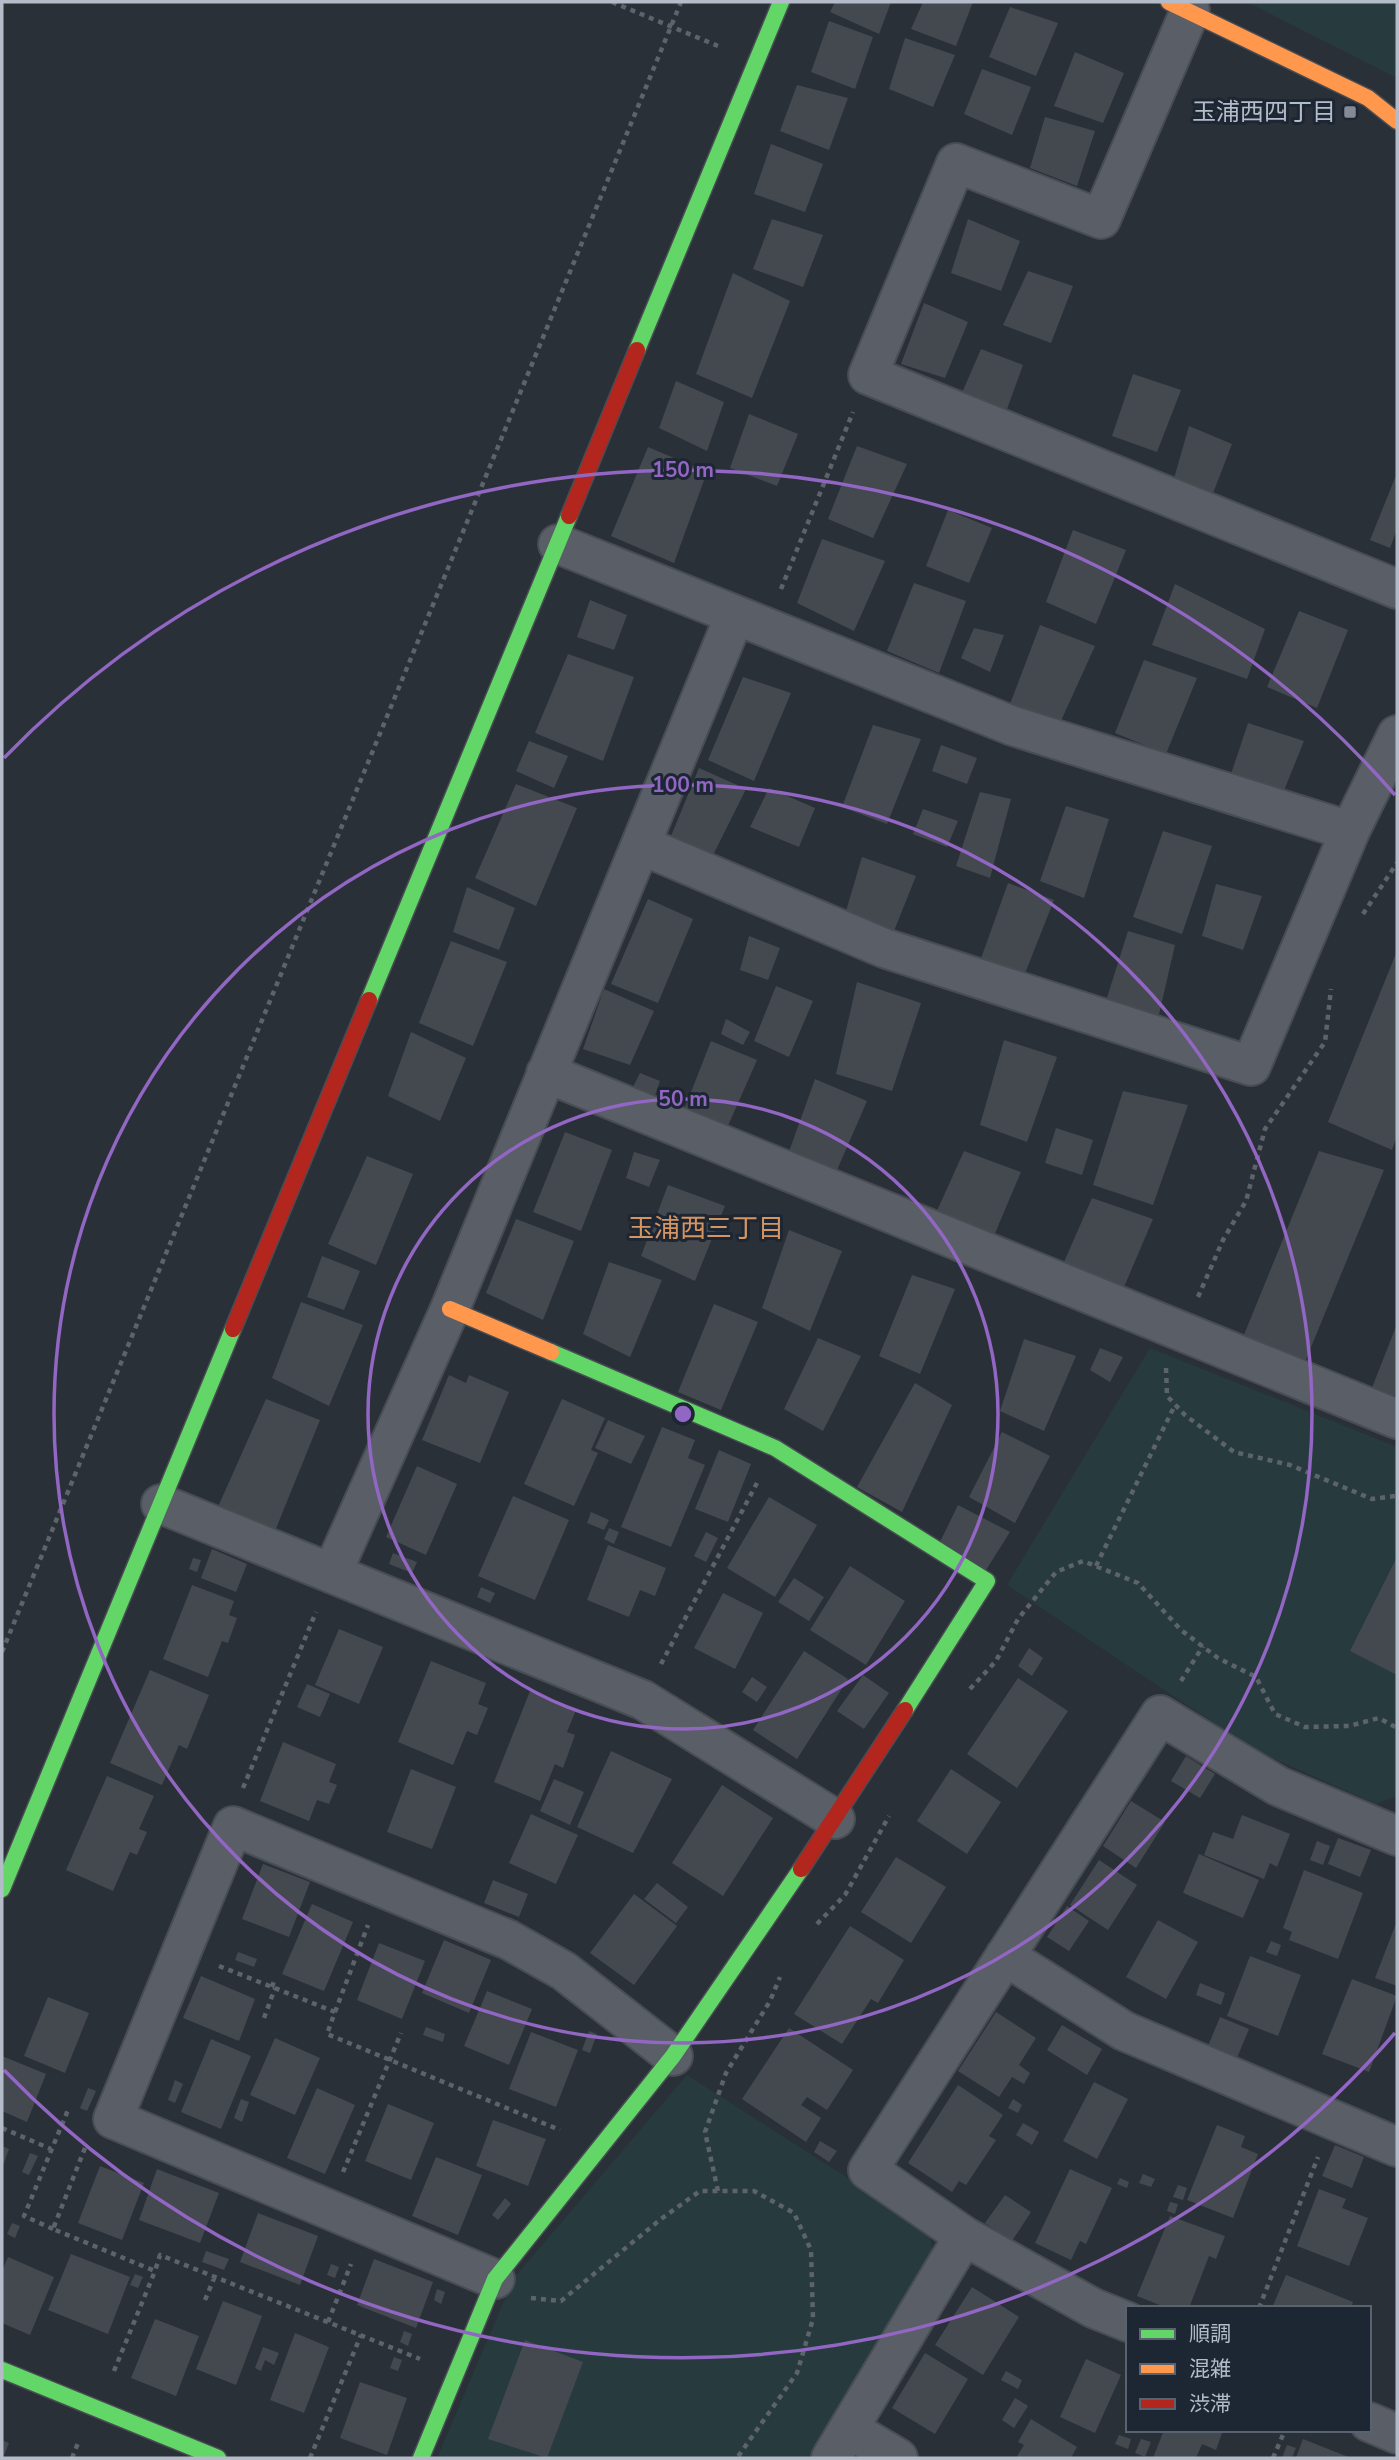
<svg xmlns="http://www.w3.org/2000/svg" width="1399" height="2460" viewBox="0 0 1399 2460" font-family="'Nunito Sans','Noto Sans JP',sans-serif">
<style>
.green{fill:#273a3e}
.building{fill:#444950}
.lines{fill:none;stroke-linecap:round;stroke-linejoin:round}
.street-casing{stroke:#484c53;stroke-width:42}
.fast-casing{stroke:#484c53;stroke-width:19}
.slow-casing{stroke:#484c53;stroke-width:19}
.jam-casing{stroke:#484c53;stroke-width:19}
.path{stroke:#5d636a;stroke-width:4.5;stroke-dasharray:5 5;stroke-linecap:butt}
.street{stroke:#5a5e66;stroke-width:38}
.fast{stroke:#63d668;stroke-width:16}
.slow{stroke:#ff974d;stroke-width:16}
.jam{stroke:#b3261e;stroke-width:16}
.ring{fill:none;stroke:#9266c3;stroke-width:3.5}
.poi-dot{fill:#848b96;stroke:#1d2633;stroke-width:2.5}
.labels{text-anchor:middle;stroke-width:6;stroke-linejoin:round;paint-order:stroke}
.poi-label{font-size:24px;fill:#b4bcc9;stroke:#1d2633;text-anchor:end}
.neighbourhood-label{font-size:26px;fill:#d59563;stroke:#1d2633}
.centre{fill:#9266c3;stroke:#1d2633;stroke-width:3.5}
.ring-label{font-size:21px;text-anchor:middle;font-weight:bold;fill:#9266c3;stroke:#1d2633;stroke-width:6;stroke-linejoin:round;paint-order:stroke}
</style>
<rect width="100%" height="100%" fill="#2a3038"/>
<path class="green" d="M1247,2H1397V78Z
M1150,1348L1397,1447V1796L1376,1804L1254,1750L1007,1585Z
M687,2075L929,2230L934,2259L809,2458H437L514,2278Z"/>
<path class="building" d="M835,2H891L879,34L830,12Z
M923,2H973L956,46L911,29Z
M1010,7L1058,23L1036,76L989,57Z
M829,21L873,37L855,89L811,72Z
M905,38L955,55L933,107L889,89Z
M1075,52L1124,73L1103,123L1054,106Z
M982,69L1031,87L1012,135L964,114Z
M797,85L848,98L829,150L780,131Z
M1045,117L1095,131L1077,186L1030,168Z
M771,144L823,164L805,212L754,194Z
M772,219L823,235L803,287L753,269Z
M968,219L1020,241L1001,291L951,273Z
M1028,271L1073,286L1051,343L1003,325Z
M733,273L790,301L752,398L696,374Z
M924,303L968,322L945,378L901,364Z
M981,349L1023,365L1003,420L958,402Z
M1133,374L1181,390L1157,452L1112,436Z
M676,381L724,402L707,451L659,428Z
M749,414L798,434L777,486L730,468Z
M1189,426L1232,444L1210,501L1171,489Z
M857,446L907,464L873,538L828,519Z
M648,447L707,472L674,563L611,536Z
M1397,473V529L1390,548L1370,540Z
M948,510L992,528L969,583L926,566Z
M1073,530L1126,550L1096,624L1046,602Z
M822,539L885,561L854,631L797,603Z
M914,583L966,601L939,673L887,651Z
M1175,584L1265,629L1247,679L1152,645Z
M590,600L627,615L614,650L577,637Z
M1299,611L1348,630L1317,708L1267,687Z
M1040,625L1095,646L1060,723L1010,704Z
M974,628L1004,635L990,672L961,658Z
M568,654L634,677L603,761L535,733Z
M1144,660L1197,678L1166,754L1115,733Z
M743,677L791,693L754,781L708,760Z
M1248,723L1304,741L1281,798L1228,783Z
M873,725L921,739L887,824L842,807Z
M529,741L568,756L554,788L516,771Z
M941,745L977,758L967,784L932,771Z
M699,768L746,789L711,859L669,841Z
M516,784L577,808L536,906L475,878Z
M769,788L815,808L799,847L750,827Z
M980,792L1011,799L990,878L956,866Z
M1066,806L1109,819L1084,898L1040,881Z
M923,809L958,821L947,847L913,834Z
M1163,831L1212,846L1182,934L1133,917Z
M862,857L916,876L890,941L843,921Z
M1008,883L1054,900L1022,981L979,964Z
M1216,884L1262,896L1243,950L1202,936Z
M467,887L515,908L499,950L453,932Z
M648,899L693,919L658,1003L611,984Z
M1128,931L1175,945L1157,1023L1105,1004Z
M749,936L780,948L768,980L740,970Z
M451,941L507,962L473,1046L419,1023Z
M1397,951V1136L1392,1150L1328,1122Z
M857,982L921,1003L892,1091L836,1074Z
M776,986L813,1001L789,1057L754,1041Z
M604,989L654,1011L630,1065L583,1049Z
M726,1019L750,1032L743,1045L721,1034Z
M411,1032L466,1058L440,1121L388,1096Z
M1004,1040L1057,1057L1027,1142L980,1125Z
M711,1041L757,1060L727,1128L684,1110Z
M640,1073L660,1081L652,1104L631,1091Z
M815,1079L867,1101L834,1177L786,1160Z
M1123,1091L1188,1105L1153,1205L1093,1185Z
M1056,1128L1093,1140L1082,1175L1045,1163Z
M565,1132L612,1150L581,1231L533,1212Z
M964,1151L1021,1172L993,1238L936,1213Z
M1319,1151L1384,1170L1302,1369L1239,1347Z
M634,1152L660,1160L649,1187L626,1178Z
M367,1156L413,1174L376,1265L328,1244Z
M668,1185L725,1206L695,1281L641,1256Z
M1092,1198L1153,1219L1124,1287L1064,1262Z
M516,1219L574,1241L543,1320L486,1293Z
M789,1230L842,1251L810,1331L762,1308Z
M322,1256L360,1271L344,1310L307,1297Z
M609,1262L662,1280L630,1357L583,1334Z
M912,1275L955,1289L920,1374L879,1356Z
M301,1302L363,1325L329,1406L272,1378Z
M714,1304L758,1322L721,1410L678,1392Z
M1397,1324V1409L1368,1398Z
M818,1338L861,1356L823,1431L784,1409Z
M1024,1339L1076,1356L1044,1431L1000,1411Z
M1100,1348L1123,1357L1110,1382L1090,1370Z
M449,1375L466,1383L469,1375L509,1392L480,1463L422,1440Z
M915,1383L952,1405L902,1512L857,1487Z
M266,1399L320,1420L273,1536L217,1509Z
M562,1399L605,1418L591,1450L598,1453L574,1506L524,1484Z
M608,1420L645,1436L631,1464L595,1448Z
M662,1427L695,1440L688,1458L705,1465L671,1547L621,1527Z
M1002,1432L1050,1456L1015,1523L969,1497Z
M719,1450L751,1464L728,1522L695,1509Z
M417,1466L457,1484L426,1555L386,1537Z
M513,1496L569,1520L535,1600L478,1576Z
M769,1497L817,1525L775,1597L727,1568Z
M958,1505L1010,1532L986,1570L940,1542Z
M591,1512L609,1520L604,1530L587,1523Z
M609,1528L619,1532L614,1544L604,1539Z
M706,1532L718,1538L706,1562L694,1556Z
M608,1545L666,1568L655,1596L640,1590L629,1617L587,1600Z
M212,1549L247,1564L236,1592L201,1578Z
M393,1553L417,1562L412,1573L389,1564Z
M1397,1557V1675L1350,1651Z
M193,1558L201,1560L197,1572L189,1569Z
M850,1566L905,1601L866,1665L810,1630Z
M794,1578L824,1597L809,1621L778,1602Z
M192,1585L234,1601L229,1615L237,1618L228,1643L222,1641L208,1677L163,1659Z
M481,1587L495,1593L490,1603L477,1597Z
M723,1593L763,1613L735,1669L694,1648Z
M339,1629L383,1647L359,1704L315,1685Z
M1029,1648L1043,1658L1032,1676L1018,1666Z
M804,1651L848,1679L797,1759L753,1730Z
M431,1661L486,1683L478,1704L488,1708L477,1735L467,1731L453,1765L398,1742Z
M150,1670L209,1695L187,1749L179,1745L162,1785L110,1763Z
M863,1675L889,1693L864,1729L837,1711Z
M752,1677L767,1687L757,1702L742,1692Z
M1018,1678L1068,1711L1017,1788L967,1754Z
M307,1684L330,1694L320,1717L297,1707Z
M530,1691L576,1710L567,1732L575,1735L563,1768L555,1764L540,1801L494,1782Z
M283,1742L336,1764L329,1782L337,1785L329,1804L317,1800L309,1821L260,1801Z
M611,1751L672,1779L633,1853L577,1827Z
M1186,1756L1215,1774L1200,1798L1171,1781Z
M411,1769L456,1787L432,1849L387,1832Z
M951,1769L1001,1802L967,1854L917,1821Z
M107,1776L154,1796L139,1829L147,1832L137,1855L130,1852L113,1891L66,1870Z
M554,1779L584,1792L570,1825L540,1811Z
M722,1785L773,1818L723,1896L672,1863Z
M1131,1801L1165,1822L1136,1868L1103,1846Z
M531,1814L578,1835L556,1884L509,1863Z
M1242,1815L1290,1834L1277,1867L1270,1863L1264,1879L1204,1855L1213,1832L1233,1839Z
M1338,1838L1371,1850L1360,1877L1328,1864Z
M1317,1841L1330,1846L1323,1865L1310,1860Z
M1199,1854L1259,1880L1243,1918L1183,1893Z
M896,1857L946,1887L911,1943L861,1912Z
M1099,1860L1137,1885L1108,1930L1070,1905Z
M263,1864L310,1882L289,1937L242,1919Z
M1304,1870L1363,1893L1338,1959L1289,1940L1292,1932L1283,1928Z
M493,1880L528,1894L519,1917L484,1903Z
M657,1883L688,1907L676,1923L644,1899Z
M634,1894L677,1926L634,1985L590,1953Z
M312,1904L353,1922L324,1991L282,1974Z
M1067,1906L1089,1921L1069,1951L1047,1937Z
M1158,1920L1198,1942L1166,1999L1126,1977Z
M1397,1921V1986L1375,1978Z
M850,1926L904,1960L878,2003L871,1999L842,2044L794,2014Z
M444,1940L491,1960L469,2013L422,1993Z
M1271,1941L1281,1945L1277,1956L1266,1952Z
M379,1943L425,1961L402,2019L357,2000Z
M238,1952L257,1959L254,1967L235,1960Z
M1250,1956L1301,1975L1278,2036L1227,2016Z
M201,1976L255,1999L239,2041L183,2018Z
M1352,1979L1397,1996L1369,2072L1322,2054Z
M1200,1983L1225,1993L1221,2005L1196,1995Z
M487,1991L532,2009L509,2065L464,2046Z
M48,1997L89,2013L65,2073L24,2056Z
M996,2012L1036,2038L1019,2065L1030,2073L1024,2084L1012,2077L999,2097L958,2071Z
M1220,2017L1249,2029L1237,2058L1208,2046Z
M1062,2025L1102,2049L1087,2075L1047,2050Z
M426,2027L445,2034L443,2042L423,2035Z
M789,2028L853,2070L827,2110L807,2097L801,2105L821,2118L806,2142L742,2099Z
M589,2031L597,2034L590,2053L582,2050Z
M531,2032L578,2050L556,2107L509,2089Z
M275,2038L320,2058L295,2115L250,2095Z
M211,2039L251,2056L221,2129L181,2112Z
M2,2056L46,2074L27,2122L2,2111Z
M175,2080L183,2084L175,2103L168,2100Z
M1094,2082L1128,2099L1097,2159L1063,2141Z
M958,2085L1003,2115L989,2136L996,2140L966,2185L959,2181L952,2192L908,2163Z
M88,2088L96,2091L87,2111L80,2108Z
M317,2088L355,2105L325,2174L287,2158Z
M241,2099L249,2102L242,2122L234,2118Z
M1013,2099L1022,2105L1018,2113L1008,2108Z
M388,2104L434,2123L411,2180L365,2161Z
M493,2120L546,2139L528,2186L476,2166Z
M1023,2123L1039,2132L1032,2145L1016,2135Z
M1217,2125L1245,2136L1241,2147L1258,2154L1233,2218L1187,2200Z
M820,2141L837,2151L829,2162L814,2152Z
M1335,2145L1364,2157L1352,2188L1322,2176Z
M2,2146L9,2149L2,2168Z
M30,2153L38,2156L29,2175L22,2172Z
M436,2157L482,2175L458,2235L412,2216Z
M100,2166L144,2183L122,2240L78,2223Z
M157,2169L219,2193L200,2243L139,2220Z
M1070,2169L1112,2188L1086,2244L1080,2241L1071,2260L1035,2243Z
M1143,2174L1155,2179L1151,2187L1139,2183Z
M1120,2178L1129,2182L1127,2188L1117,2184Z
M1178,2185L1187,2188L1183,2200L1173,2197Z
M1319,2189L1346,2199L1342,2208L1368,2218L1349,2266L1297,2246Z
M1005,2195L1031,2212L1012,2241L985,2223Z
M505,2198L511,2204L498,2220L492,2215Z
M1170,2202L1178,2204L1175,2214L1167,2211Z
M258,2213L318,2236L300,2285L240,2262Z
M1170,2216L1225,2236L1216,2259L1209,2256L1189,2308H1167L1137,2296Z
M12,2223L20,2226L15,2238L7,2234Z
M206,2251L229,2259L224,2270L202,2262Z
M71,2254L130,2277L108,2334L48,2310Z
M8,2257L54,2277L30,2335L2,2323V2271Z
M374,2259L433,2282L416,2328L357,2305Z
M331,2264L339,2267L335,2278L327,2275Z
M135,2274L143,2277L138,2288L130,2285Z
M1286,2275L1353,2302L1351,2308H1272Z
M972,2287L1019,2317L983,2375L935,2345Z
M437,2289L445,2292L441,2304L434,2300Z
M223,2301L262,2316L236,2385L196,2369Z
M155,2319L199,2336L176,2396L131,2378Z
M404,2331L412,2334L408,2346L400,2342Z
M295,2333L329,2347L304,2413L270,2400Z
M525,2340L583,2362L547,2458L488,2439Z
M263,2347L279,2353L274,2365L265,2360L261,2371L255,2368Z
M925,2353L968,2379L935,2434L892,2408Z
M394,2357L402,2360L398,2371L390,2368Z
M1086,2359L1121,2375L1095,2433L1060,2417Z
M1006,2371L1022,2380L1018,2389L1001,2380Z
M360,2382L407,2398L387,2455L340,2438Z
M1015,2398L1028,2406L1014,2428L1002,2420Z
M1031,2419L1077,2447L1071,2458H1016L1024,2445L1018,2442Z
M1164,2430H1223L1216,2450L1202,2444L1196,2458H1153Z
M1119,2435L1131,2439L1128,2449L1115,2444Z
M1141,2439L1151,2442L1145,2457L1135,2453Z
M1303,2439L1351,2458H1296Z
M2,2440L9,2443L3,2458H2Z
M1287,2445L1296,2448L1292,2458H1282Z"/>
<g class="lines">
<g class="street-casing">
<path id="street" d="M1190,11L1101,219L956,163L868,375L1397,589
M558,544L1013,726L1350,831
M641,845L884,948L1251,1066L1350,831L1397,735
M546,1073L1397,1419
M161,1504L643,1700L835,1819
M332,1573L450,1309L735,615
M1005,1956L1124,2031L1397,2147
M964,2236L1093,2308L1128,2322
M495,2279L113,2119L233,1826L509,1940L564,1971L673,2056
M1369,2422L1397,2434
M849,2429L898,2458
M831,2458L964,2236L868,2170L1160,1715L1278,1786L1397,1836"/>
</g>
<g class="fast-casing">
<path id="fast" d="M637,350L781,2
M369,1000L569,516
M551,1352L775,1448L987,1581L905,1710
M2,1889L233,1329
M2,2370L218,2458
M421,2458L495,2279L673,2056L801,1869"/>
</g>
<g class="slow-casing">
<path id="slow" d="M1169,2L1368,98L1397,121
M450,1309L551,1352"/>
</g>
<g class="jam-casing">
<path id="jam" d="M569,516L637,350
M233,1329L369,1000
M801,1869L905,1710"/>
</g>
<path class="path" d="M612,2L718,46
M781,589L853,412
M1363,914L1397,863
M1198,1297L1223,1240L1246,1201L1265,1129L1325,1042L1331,989
M1166,1368L1167,1396L1185,1415L1234,1452L1290,1465L1372,1499L1395,1496L1397,1492
M1096,1566L1175,1405
M2,1652L681,2
M661,1664L757,1483
M1181,1681L1203,1646
M970,1689L996,1661L1018,1619L1056,1572L1083,1561L1138,1583L1181,1630L1218,1658L1256,1677L1275,1714L1305,1727L1349,1726L1379,1718L1397,1728
M243,1788L316,1612
M817,1924L845,1895L889,1816
M219,1966L335,2012L327,2034L560,2130
M272,1987L275,1978
M335,2012L368,1925
M264,2018L275,1988
M2,2128L51,2149
M85,2148L53,2229L155,2271L160,2255L420,2359
M343,2172L401,2033
M718,2191L705,2132L726,2073L770,2001L780,1977
M53,2229L24,2216L68,2110
M531,2298L561,2301L661,2219L700,2191H754L794,2213L811,2250L813,2319L797,2373L737,2458
M205,2300L215,2276
M1259,2308L1318,2157
M328,2322L351,2264
M114,2371L155,2271
M72,2458L78,2443
M310,2458L361,2335
M1273,2458L1285,2430"/>
<use href="#street" class="street"/>
<use href="#fast" class="fast"/>
<use href="#slow" class="slow"/>
<use href="#jam" class="jam"/>
</g>
<g class="ring">
<circle cx="683" cy="1414" r="315"/>
<circle cx="683" cy="1414" r="629"/>
<path d="M1395 2033A944 944 0 0 1 4 2070M4 758A944 944 0 0 1 1395 795"/>
</g>
<rect class="poi-dot" x="1343" y="105" width="14" height="14" rx="3.5"/>
<g class="labels">
<g class="poi-label">
<text x="1336" y="120">玉浦西四丁目</text>
</g>
<g class="neighbourhood-label">
<text x="706" y="1237">玉浦西三丁目</text>
</g>
</g>
<circle cx="683" cy="1414" r="10" class="centre"/>
<g class="ring-label">
<text x="683" y="477">150 m</text>
<text x="683" y="792">100 m</text>
<text x="683" y="1106">50 m</text>
</g>
<rect width="1399" height="2460" fill="none" stroke="#b4bcc9" stroke-width="7"/>
<rect x="1126" y="2306" width="245" height="126" fill="#1d2633" stroke="#59626f" stroke-width="2"/>
<rect x="1140" y="2329" width="35" height="10" fill="#63d668" stroke="#59626f" stroke-width="2"/>
<text x="1189" y="2341" font-size="21" fill="#b4bcc9">順調</text>
<rect x="1140" y="2364" width="35" height="10" fill="#ff974d" stroke="#59626f" stroke-width="2"/>
<text x="1189" y="2376" font-size="21" fill="#b4bcc9">混雑</text>
<rect x="1140" y="2399" width="35" height="10" fill="#b3261e" stroke="#59626f" stroke-width="2"/>
<text x="1189" y="2411" font-size="21" fill="#b4bcc9">渋滞</text>
</svg>
